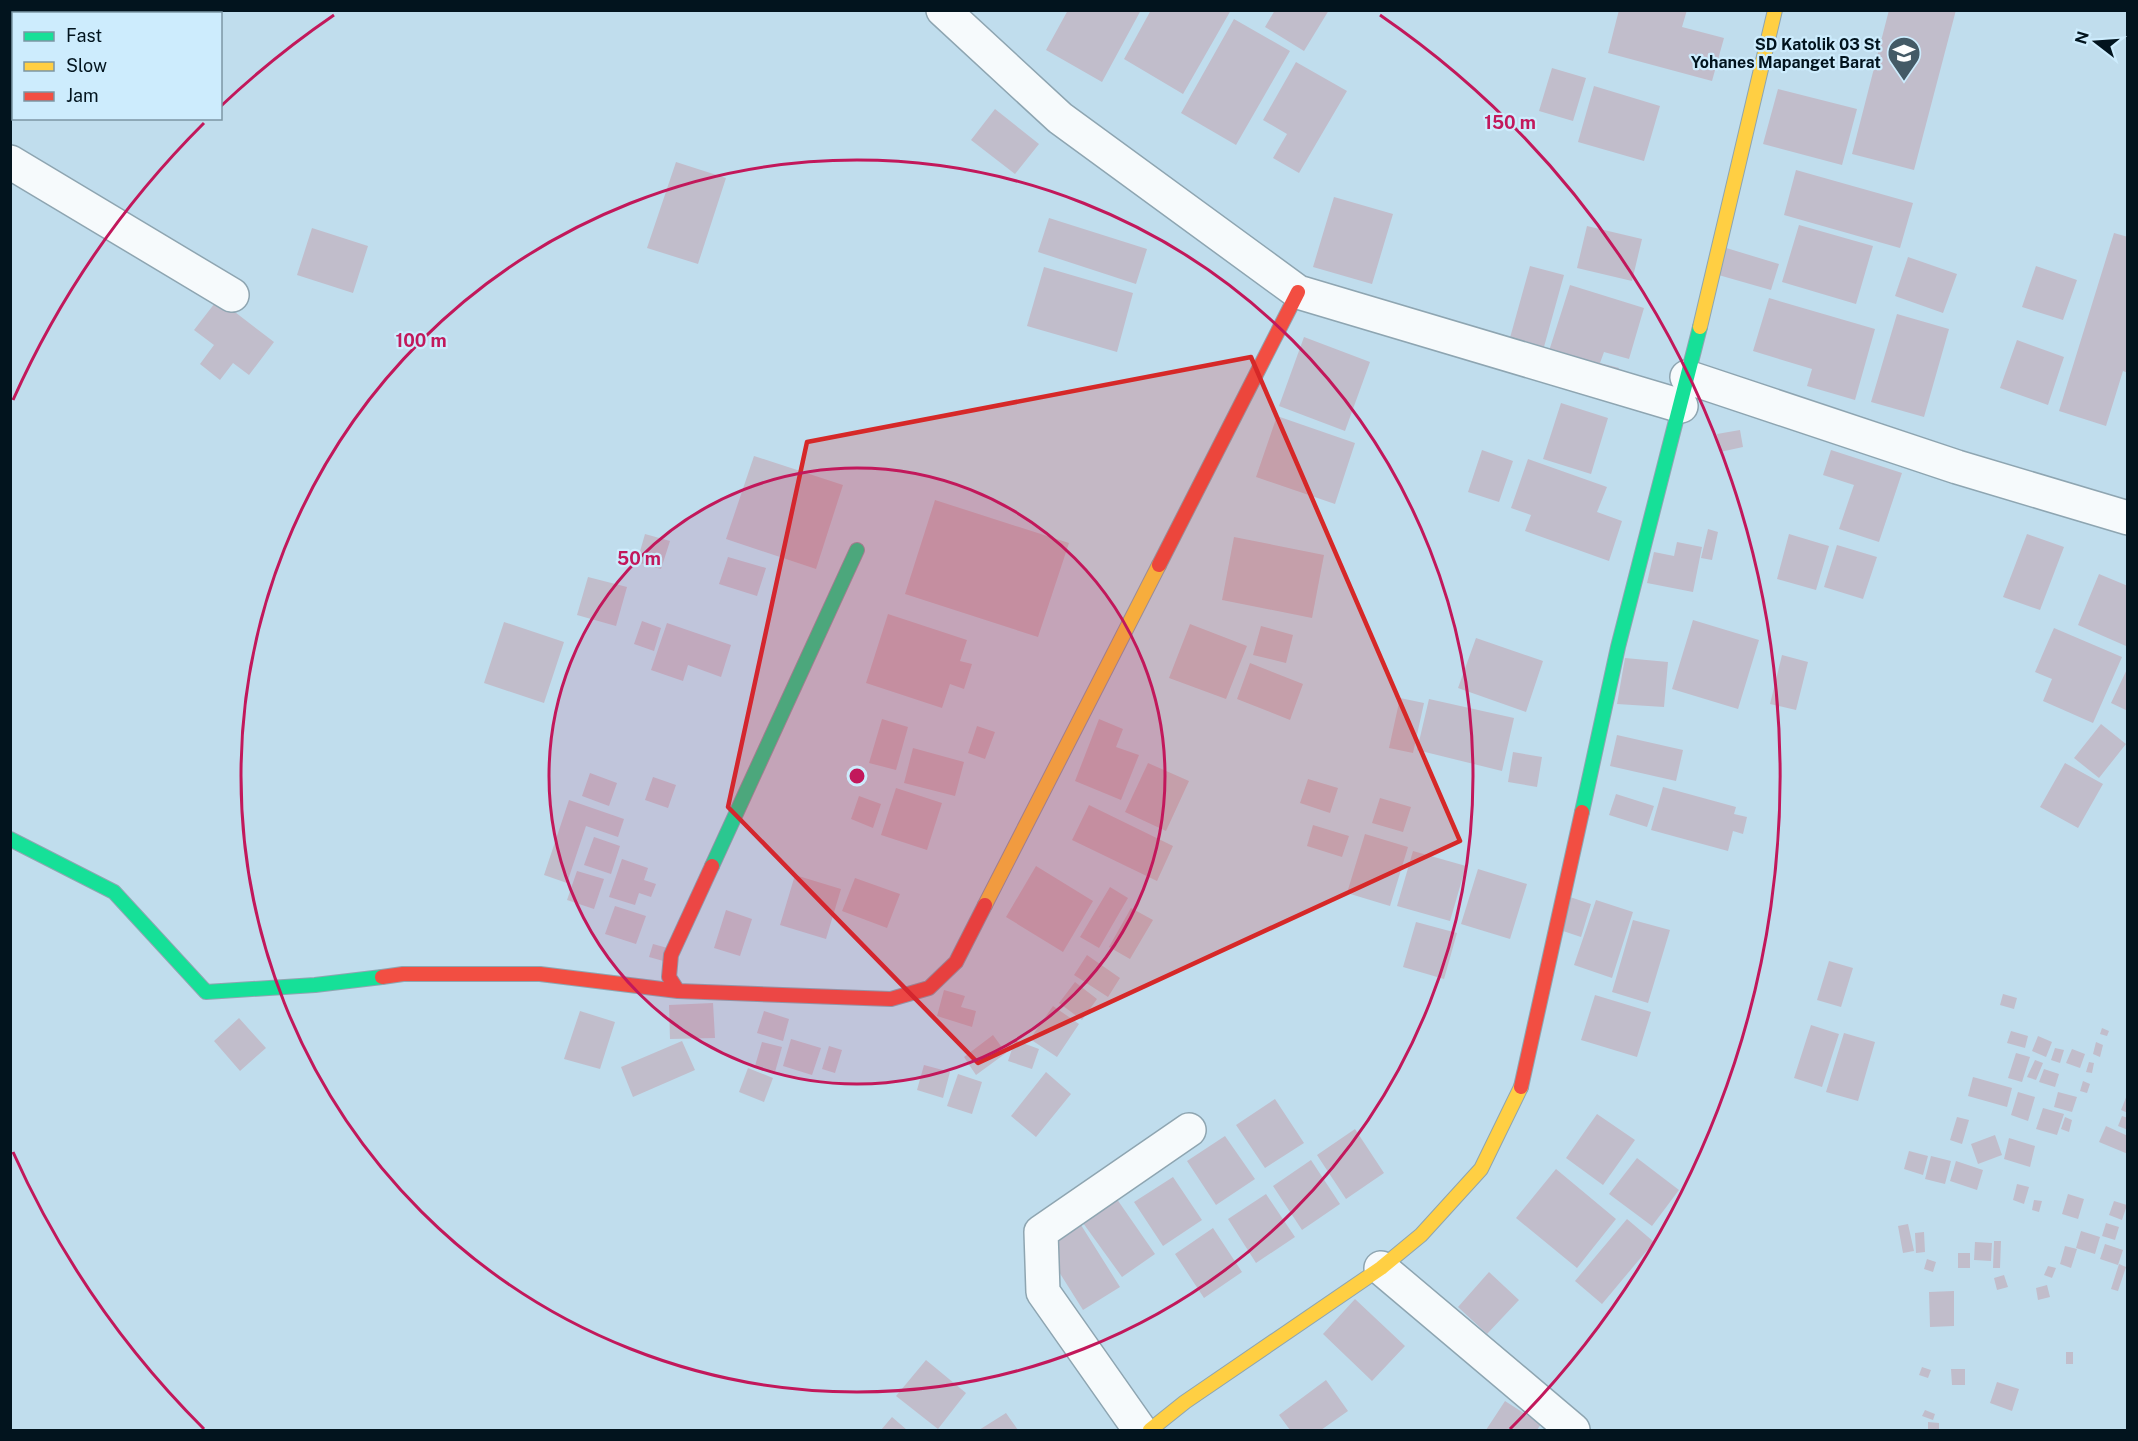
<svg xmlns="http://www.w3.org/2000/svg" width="2138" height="1441" viewBox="0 0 2138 1441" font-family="'Public Sans',sans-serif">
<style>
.building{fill:#c1bdcb}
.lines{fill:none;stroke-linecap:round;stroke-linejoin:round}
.street-casing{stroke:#8ea5b1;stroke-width:36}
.fast-casing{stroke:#8ea5b1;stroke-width:16}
.slow-casing{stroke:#8ea5b1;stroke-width:16}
.jam-casing{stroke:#8ea5b1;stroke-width:16}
.street{stroke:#f6fafc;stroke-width:33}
.fast{stroke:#16e098;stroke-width:14}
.slow{stroke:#ffcf43;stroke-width:14}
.jam{stroke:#f24e42;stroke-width:14}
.marked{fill:#d62828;fill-opacity:0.2;stroke:#d62828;stroke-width:4.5;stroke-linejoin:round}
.ring{fill:none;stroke:#c2185b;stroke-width:3}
.labels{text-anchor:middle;stroke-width:4.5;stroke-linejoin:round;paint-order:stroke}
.poi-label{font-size:16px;font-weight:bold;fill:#02141e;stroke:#cdecfd;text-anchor:end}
.centre{fill:#c2185b;stroke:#cdecfd;stroke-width:3}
.ring-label{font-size:18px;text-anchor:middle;font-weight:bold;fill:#c2185b;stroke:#cdecfd;stroke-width:4.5;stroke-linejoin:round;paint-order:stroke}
</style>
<rect width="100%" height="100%" fill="#c0dded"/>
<path class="building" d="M1068,10H1141L1102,82L1046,50Z
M1151,10H1231L1183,94L1124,59Z
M1275,10H1329L1304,51L1265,27Z
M1619,10H1687L1682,27L1724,38L1712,81L1608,53Z
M1889,10H1956L1914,170L1852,154Z
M1234,19L1290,51L1236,145L1181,113Z
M1296,62L1347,91L1299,173L1273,158L1287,134L1263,120Z
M1552,68L1586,78L1573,121L1539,111Z
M1594,86L1660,106L1644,161L1578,142Z
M1778,89L1857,109L1842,165L1763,144Z
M995,109L1039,144L1015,174L971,140Z
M676,162L726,178L698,264L647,248Z
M1796,170L1913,203L1900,248L1784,215Z
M1334,197L1393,214L1372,284L1313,267Z
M1049,218L1147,249L1136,284L1038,252Z
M1799,225L1873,246L1856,304L1782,282Z
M1587,226L1642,239L1632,281L1577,268Z
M312,228L368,246L353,293L297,275Z
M2114,233L2128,237V373L2123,371L2106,426L2059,411Z
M1723,247L1779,264L1771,290L1715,274Z
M1908,257L1957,274L1943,313L1895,296Z
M1530,266L1564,275L1542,354L1508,345Z
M2036,266L2077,280L2063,320L2022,307Z
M1044,267L1133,293L1117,352L1027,326Z
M1570,285L1644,308L1629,359L1604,352L1600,363L1619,368L1614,383L1549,351Z
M1769,298L1875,329L1855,400L1807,386L1812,369L1753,351Z
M218,299L274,342L249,375L233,363L220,380L200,364L214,345L194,330Z
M1897,314L1949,329L1924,417L1871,402Z
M1304,337L1370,362L1345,431L1279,406Z
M2017,340L2064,357L2048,405L2000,388Z
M1561,403L1608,418L1591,474L1543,459Z
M1277,416L1355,443L1335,504L1256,477Z
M1740,430L1743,447L1720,452L1717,434Z
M1482,450L1513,461L1499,502L1468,492Z
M1831,450L1902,473L1879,542L1839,529L1854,485L1823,475Z
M754,456L843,485L816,569L726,539Z
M1528,459L1607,487L1597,512L1622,521L1609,561L1525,531L1531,515L1511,508Z
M935,500L1069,543L1038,637L905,594Z
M1708,529L1718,532L1712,560L1701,558Z
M645,534L670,541L661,569L637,562Z
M1789,534L1829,546L1816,590L1777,579Z
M2027,534L2064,547L2040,610L2003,597Z
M1234,537L1324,555L1312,618L1222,600Z
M1677,542L1702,547L1693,592L1647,583L1654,552L1674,556Z
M1837,545L1877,557L1863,599L1824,587Z
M728,557L766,568L757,596L719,584Z
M2099,574L2128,586L2126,646L2078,625Z
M588,577L627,587L616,626L577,615Z
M888,614L967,640L960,661L972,664L964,689L950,684L942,708L866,683Z
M1693,620L1759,640L1738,709L1672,689Z
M642,621L661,628L654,651L634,644Z
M504,622L564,642L544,703L484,683Z
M667,623L731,645L721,677L688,665L683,681L651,670Z
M1190,624L1247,646L1226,699L1169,678Z
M1261,626L1293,635L1286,663L1253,655Z
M2054,628L2122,657L2093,723L2043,701L2052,679L2035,672Z
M1476,638L1543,661L1526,712L1458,688Z
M1782,655L1808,662L1796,710L1770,704Z
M1625,658L1668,662L1664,707L1617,704Z
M1250,663L1303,684L1290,720L1237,699Z
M2128,667V711L2111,703Z
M1400,698L1424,703L1413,753L1389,748Z
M1429,699L1514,718L1502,771L1417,750Z
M882,719L908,727L896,770L869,763Z
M1099,719L1123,729L1116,747L1139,755L1121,800L1075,781Z
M2101,724L2126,744L2099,778L2074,758Z
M977,726L995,732L985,759L968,753Z
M1617,735L1683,750L1676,781L1610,766Z
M913,748L964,762L955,796L904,783Z
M1513,752L1542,757L1537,787L1508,782Z
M1148,763L1189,781L1166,831L1125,812Z
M2065,763L2103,784L2078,828L2040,807Z
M590,773L617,783L609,806L582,796Z
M653,777L676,785L668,808L645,800Z
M1308,779L1338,788L1330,813L1300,803Z
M1663,787L1736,807L1734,814L1747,817L1743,834L1733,831L1728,851L1651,830Z
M896,788L942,803L927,850L881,835Z
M1616,794L1654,806L1647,827L1609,815Z
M859,796L881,804L873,828L851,819Z
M1380,798L1411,807L1403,832L1372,823Z
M569,800L624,819L618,837L586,826L567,883L544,875Z
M1089,805L1173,846L1157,881L1072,840Z
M1313,825L1349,836L1342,857L1307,846Z
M1365,834L1408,847L1390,906L1347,893Z
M594,837L620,846L611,874L584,865Z
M1413,851L1466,866L1450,921L1397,906Z
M622,859L648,868L644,880L656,884L651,897L639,893L635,905L609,897Z
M1036,866L1093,901L1063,952L1006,917Z
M1478,869L1527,884L1510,939L1461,924Z
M577,871L604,879L594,909L567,900Z
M795,875L841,889L826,939L780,925Z
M855,878L900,894L887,928L842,911Z
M1110,887L1128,898L1099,948L1080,937Z
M1570,897L1591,904L1581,937L1560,930Z
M1596,900L1633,912L1612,978L1574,965Z
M615,906L646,916L636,944L605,934Z
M1131,908L1153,920L1130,959L1109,947Z
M726,910L752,919L740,956L714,948Z
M1633,920L1670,930L1648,1003L1612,992Z
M1416,922L1457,933L1444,979L1403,967Z
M653,944L671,949L667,962L649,957Z
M1087,955L1120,978L1108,997L1074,975Z
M1829,961L1853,968L1841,1007L1817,1000Z
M1075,982L1097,999L1082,1020L1059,1003Z
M944,990L965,996L961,1007L976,1011L972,1027L937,1016Z
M2003,994L2017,998L2014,1009L2000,1005Z
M1595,995L1651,1012L1637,1057L1581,1040Z
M713,1003L715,1038L670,1039L669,1005Z
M1053,1006L1079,1024L1057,1057L1030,1039Z
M580,1011L615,1022L600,1069L564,1059Z
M764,1011L789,1019L783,1041L757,1033Z
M239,1018L266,1048L240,1071L214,1041Z
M1811,1025L1839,1034L1822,1087L1794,1078Z
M2102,1028L2109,1031L2107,1036L2100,1034Z
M2011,1031L2028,1036L2025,1048L2007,1043Z
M1844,1033L1875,1042L1858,1101L1826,1092Z
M993,1035L1006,1053L976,1075L964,1057Z
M2038,1036L2052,1042L2046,1057L2032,1051Z
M791,1039L821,1048L812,1075L783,1066Z
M1015,1040L1039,1049L1032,1069L1008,1061Z
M682,1041L695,1070L633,1097L621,1067Z
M762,1042L782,1047L775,1072L755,1066Z
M2096,1042L2103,1045L2100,1057L2093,1054Z
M829,1046L842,1050L835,1073L822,1069Z
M2055,1048L2064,1050L2060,1063L2051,1060Z
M2072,1049L2085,1054L2080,1068L2066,1063Z
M2016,1053L2030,1057L2022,1082L2008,1078Z
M2035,1060L2043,1063L2036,1080L2027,1077Z
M2089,1062L2094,1063L2092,1073L2086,1072Z
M924,1065L950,1072L943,1098L917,1090Z
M748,1068L773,1078L764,1102L739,1092Z
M2044,1069L2059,1074L2055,1087L2039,1082Z
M1046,1072L1071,1094L1036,1137L1011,1116Z
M958,1074L982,1082L972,1114L947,1106Z
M1973,1077L2012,1088L2007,1107L1968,1096Z
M2083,1081L2090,1084L2087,1093L2080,1091Z
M2018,1092L2035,1097L2028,1121L2011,1115Z
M2058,1092L2077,1097L2072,1112L2054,1107Z
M2127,1095H2128V1113L2121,1110Z
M1275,1099L1304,1143L1265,1168L1236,1125Z
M2043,1108L2064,1114L2057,1135L2036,1129Z
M1597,1114L1635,1140L1603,1185L1566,1158Z
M2122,1116L2128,1118V1130L2118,1126Z
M1957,1117L1969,1120L1962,1144L1950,1140Z
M2065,1117L2072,1120L2069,1132L2061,1129Z
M2106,1126L2128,1136V1154L2099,1142Z
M1355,1129L1384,1173L1346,1199L1317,1155Z
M1995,1135L2002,1155L1978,1164L1971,1144Z
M1225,1136L1255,1179L1216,1205L1187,1161Z
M2009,1138L2035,1146L2030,1167L2004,1159Z
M1909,1151L1928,1156L1923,1175L1904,1169Z
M1931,1156L1951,1161L1945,1184L1925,1179Z
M1637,1158L1679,1190L1652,1226L1609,1194Z
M1311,1160L1340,1204L1302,1230L1273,1186Z
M1956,1161L1983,1170L1977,1190L1950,1181Z
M1556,1169L1616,1219L1577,1268L1516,1218Z
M1173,1177L1202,1220L1163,1246L1134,1202Z
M2017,1184L2029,1187L2024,1204L2013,1200Z
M1112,1192L1155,1254L1122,1277L1078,1216Z
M1266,1194L1295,1237L1256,1263L1228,1219Z
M2068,1194L2084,1199L2078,1219L2062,1214Z
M2034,1200L2042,1201L2039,1212L2032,1210Z
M2114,1201L2127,1205L2122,1220L2109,1215Z
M1627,1219L1654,1242L1602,1304L1575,1281Z
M2106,1223L2119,1227L2115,1240L2102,1236Z
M1908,1224L1914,1251L1903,1253L1898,1226Z
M1081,1225L1120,1287L1083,1310L1044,1248Z
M1213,1228L1242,1272L1204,1298L1175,1254Z
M2081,1231L2100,1237L2095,1254L2076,1248Z
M1924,1232L1925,1252L1916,1253L1915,1233Z
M1994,1241H2001L2000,1268H1993Z
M1975,1242L1992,1243L1991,1261L1974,1260Z
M2105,1244L2123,1250L2118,1265L2100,1259Z
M2065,1246L2077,1249L2071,1268L2060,1264Z
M1958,1253H1970V1268H1958Z
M1927,1259L1936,1262L1933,1272L1924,1269Z
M2119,1264L2126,1267L2118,1291L2111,1289Z
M2048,1266L2056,1268L2052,1278L2044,1275Z
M1489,1272L1519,1300L1487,1334L1458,1307Z
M2004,1275L2008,1287L1997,1290L1994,1278Z
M2047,1285L2050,1297L2038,1300L2036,1288Z
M1954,1291V1326L1930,1327L1929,1292Z
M1355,1299L1405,1346L1372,1381L1323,1334Z
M2066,1352H2073V1364H2066Z
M926,1360L966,1393L938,1429L896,1396Z
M1922,1367L1931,1370L1928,1378L1919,1375Z
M1951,1369H1965V1385H1952Z
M1326,1380L1348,1411L1321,1430H1290L1279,1415Z
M1997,1382L2019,1389L2012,1411L1990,1403Z
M1505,1401L1541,1424L1537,1430H1486Z
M1925,1410L1935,1414L1933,1420L1922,1416Z
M1006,1413L1018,1430H979Z
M892,1417L907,1430H881Z
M1928,1422L1939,1423V1430L1928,1429Z"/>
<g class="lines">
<g class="street-casing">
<path id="street" d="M943,10L1060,118L1298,292L1681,406
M10,162L232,295
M1687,377L1957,467L2128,518
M1381,1268L1573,1430
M1140,1430L1043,1292L1041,1232L1189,1130"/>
</g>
<g class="fast-casing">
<path id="fast" d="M1582,812L1618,647L1700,327
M10,839L114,892L206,992L315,985L382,977
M712,866L857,550"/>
</g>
<g class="slow-casing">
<path id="slow" d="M1700,327L1775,10
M985,905L1159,565
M1150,1430L1185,1402L1381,1268L1421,1235L1481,1169L1521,1087"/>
</g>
<g class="jam-casing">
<path id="jam" d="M1159,565L1298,292
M712,866L671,955L669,977L678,991L891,999L929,988L956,962L985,905
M382,977L403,974H540L678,991
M1521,1087L1582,812"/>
</g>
<use href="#street" class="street"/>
<use href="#fast" class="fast"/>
<use href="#slow" class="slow"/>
<use href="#jam" class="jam"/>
</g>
<path class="marked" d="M1251,357L1460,841L978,1063L728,807L807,442Z"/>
<circle cx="857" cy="776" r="308" fill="#c2185b" fill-opacity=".12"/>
<g class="ring">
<circle cx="857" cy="776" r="308"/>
<circle cx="857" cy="776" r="616"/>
<path d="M204 1429A924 924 0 0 1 13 1152M13 400A924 924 0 0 1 204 123M221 106A924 924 0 0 1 334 15M1380 15A924 924 0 0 1 1510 1429"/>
</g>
<defs>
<g id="school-pin" transform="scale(1.725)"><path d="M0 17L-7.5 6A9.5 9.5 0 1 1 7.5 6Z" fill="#445a66" stroke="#cdecfd"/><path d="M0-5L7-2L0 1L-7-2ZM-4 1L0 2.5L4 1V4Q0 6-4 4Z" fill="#fff"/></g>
</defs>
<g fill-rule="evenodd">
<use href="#school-pin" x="1904" y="53"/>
</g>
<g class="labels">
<g class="poi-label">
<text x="1881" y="50">SD Katolik 03 St<tspan x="1881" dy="18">Yohanes Mapanget Barat</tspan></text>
</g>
</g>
<circle cx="857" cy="776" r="9" class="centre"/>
<g class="ring-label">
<text x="1510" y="129">150 m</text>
<text x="421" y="347">100 m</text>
<text x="639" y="565">50 m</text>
</g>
<rect width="2138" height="1441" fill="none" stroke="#02141e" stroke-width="24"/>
<rect x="12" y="12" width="210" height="108" fill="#cdecfd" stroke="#7c96a4" stroke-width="1.5"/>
<rect x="24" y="32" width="30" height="9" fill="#16e098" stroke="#7c96a4" stroke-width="1.5"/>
<text x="66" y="42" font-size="18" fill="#02141e">Fast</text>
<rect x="24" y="62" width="30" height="9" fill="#ffcf43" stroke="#7c96a4" stroke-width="1.5"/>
<text x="66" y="72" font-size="18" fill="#02141e">Slow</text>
<rect x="24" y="92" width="30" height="9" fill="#f24e42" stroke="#7c96a4" stroke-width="1.5"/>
<text x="66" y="102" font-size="18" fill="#02141e">Jam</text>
<g transform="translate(2096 42) rotate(287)" stroke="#cdecfd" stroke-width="4.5" paint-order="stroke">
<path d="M0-4.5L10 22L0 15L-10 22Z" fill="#02141e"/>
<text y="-9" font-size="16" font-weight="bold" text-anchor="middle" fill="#02141e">N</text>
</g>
</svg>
